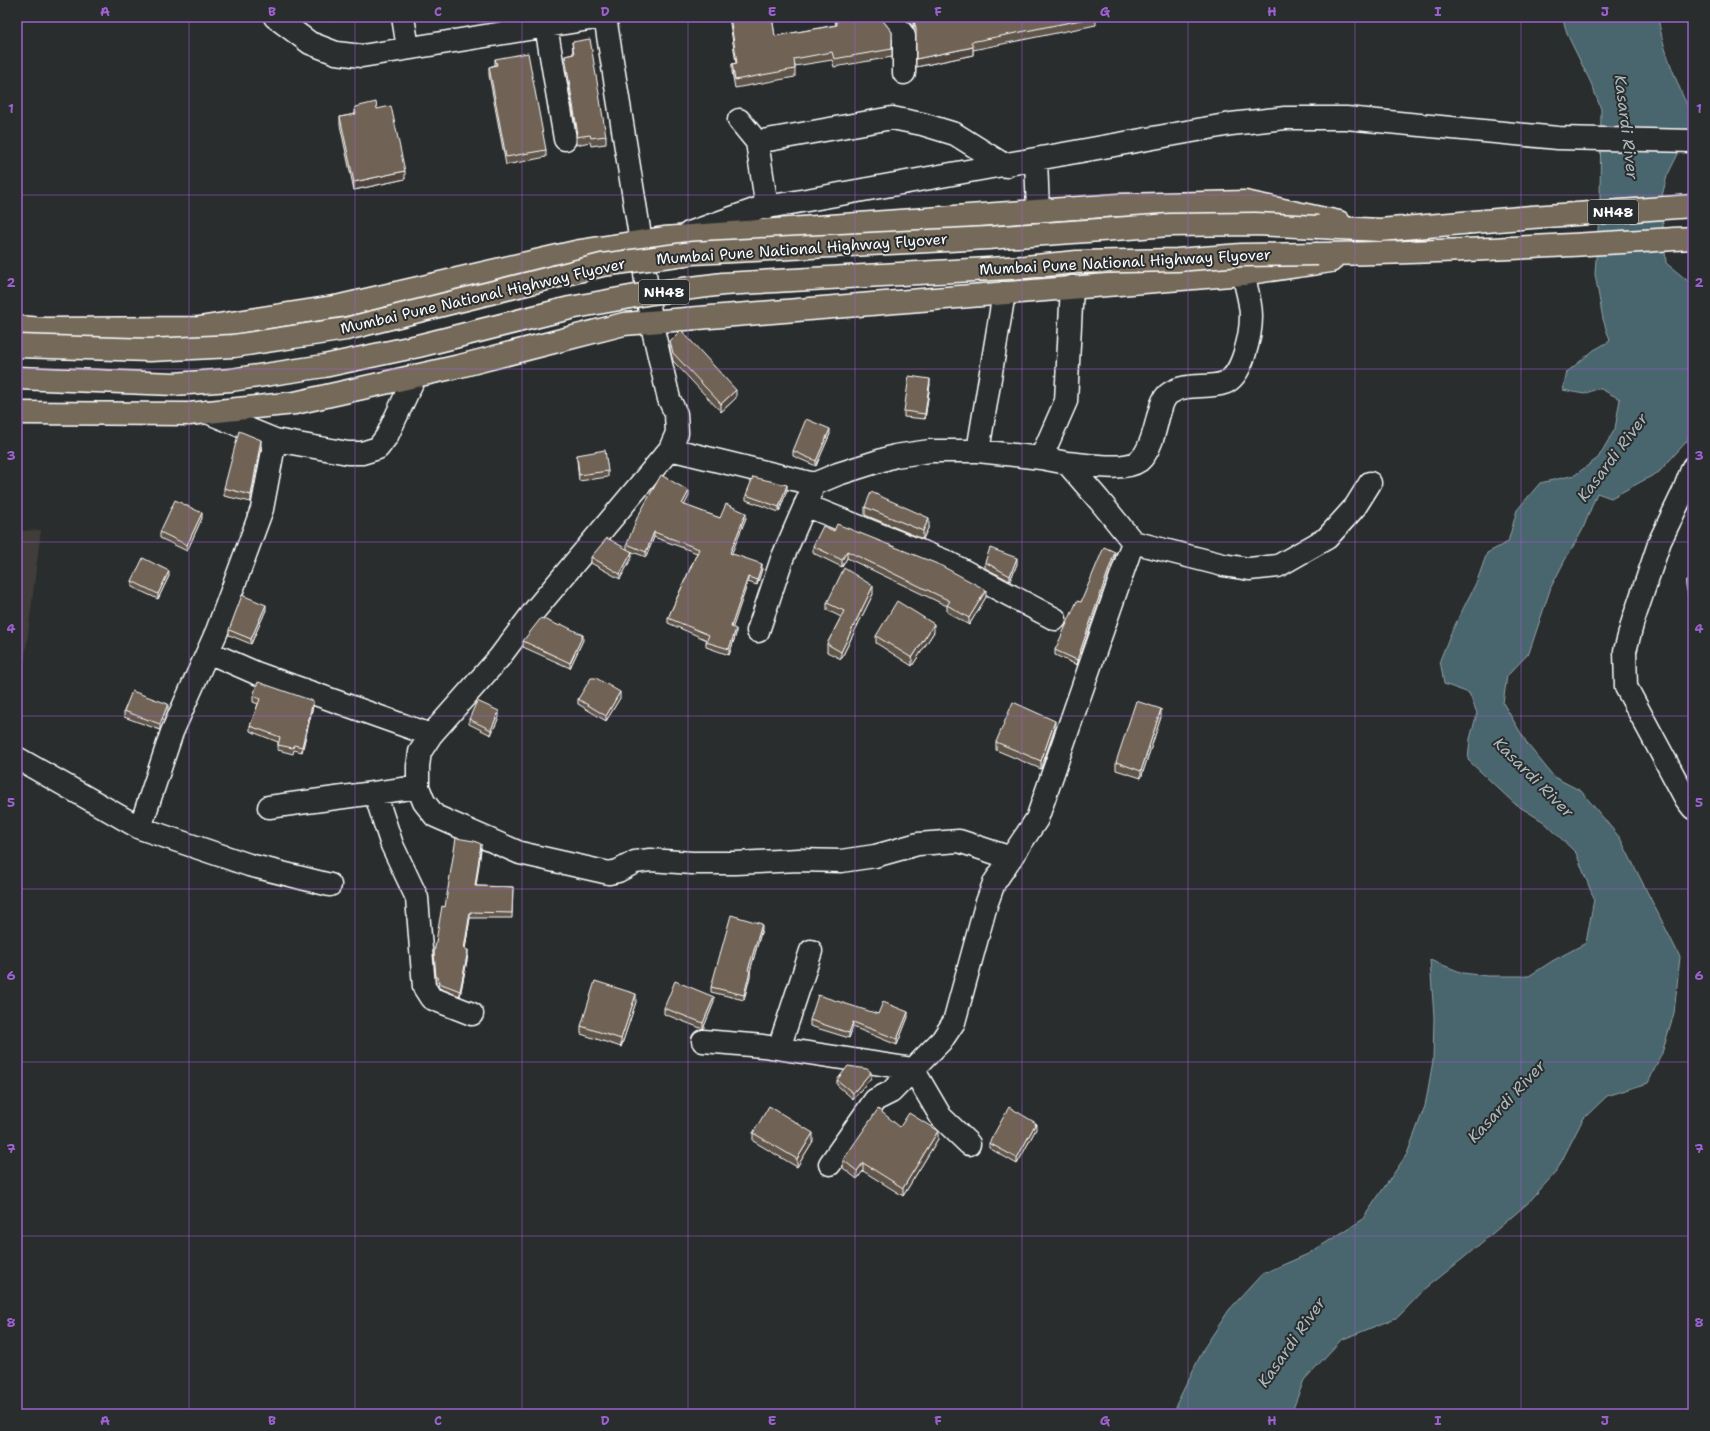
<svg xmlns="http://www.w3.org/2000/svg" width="1710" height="1431" viewBox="0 0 1710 1431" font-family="'Shantell Sans',sans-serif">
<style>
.built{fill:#3f3d3a}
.water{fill:#49656d;stroke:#92a3a7}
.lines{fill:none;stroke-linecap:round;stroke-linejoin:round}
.minor-casing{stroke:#fff;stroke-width:25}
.major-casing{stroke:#fff;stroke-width:25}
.highway-casing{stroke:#fff;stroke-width:25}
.minor{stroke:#2a2d2e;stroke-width:22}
.major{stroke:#746a5a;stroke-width:22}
.highway{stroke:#746a5a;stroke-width:22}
.highway-bridge-casing{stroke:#fff;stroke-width:25;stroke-linecap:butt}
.highway-bridge{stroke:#746a5a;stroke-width:22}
.wall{fill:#60554a;stroke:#fff}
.shaded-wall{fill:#4e453c;stroke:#fff}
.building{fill:#706356;stroke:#fff}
.grid{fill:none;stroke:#9c61cf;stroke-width:1;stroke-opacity:0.55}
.labels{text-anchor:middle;stroke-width:4;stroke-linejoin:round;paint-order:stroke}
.shield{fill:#2a2d2e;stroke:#bfc0c0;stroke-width:1}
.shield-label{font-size:14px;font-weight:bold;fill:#fff}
.street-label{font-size:15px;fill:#fff;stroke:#2a2d2e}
.water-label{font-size:16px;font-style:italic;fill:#adbabd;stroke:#2a2d2e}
.neatline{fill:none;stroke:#9c61cf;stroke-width:1.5}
.grid-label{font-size:13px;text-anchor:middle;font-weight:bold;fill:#9c61cf}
</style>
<rect width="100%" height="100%" fill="#2a2d2e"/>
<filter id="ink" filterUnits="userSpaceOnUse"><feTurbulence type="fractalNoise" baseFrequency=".025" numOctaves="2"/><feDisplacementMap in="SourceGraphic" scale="8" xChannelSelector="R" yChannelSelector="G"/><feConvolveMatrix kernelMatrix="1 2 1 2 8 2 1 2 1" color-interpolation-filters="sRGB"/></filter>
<g filter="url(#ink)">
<path class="built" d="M41,530L17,722V531Z"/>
<path class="water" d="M1562,17H1658C1662,44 1670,64 1680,89C1684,101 1693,112 1693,124L1667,176L1661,200L1666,263L1693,285V424L1687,441L1659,472L1611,498L1597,493L1582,531L1565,560L1551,587L1529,653L1507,676L1503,703L1528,745L1554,777L1581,791L1620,838L1680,957L1674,1013L1662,1053L1648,1083L1607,1096L1583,1119L1556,1172L1528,1203L1466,1256L1425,1289L1398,1317L1341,1340L1304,1380L1291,1414H1177L1176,1405L1204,1348L1229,1310L1262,1274L1308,1254L1362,1220L1407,1154L1425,1106L1433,1061L1434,1017L1430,960L1463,973L1487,976H1529L1554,960L1586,943L1594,899L1576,853L1544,822L1515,804L1468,760L1470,739L1477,713L1469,693L1444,684L1440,660L1450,635L1477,581L1487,553L1508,542L1517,510L1540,483L1575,475L1598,458L1615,429L1620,399L1599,388L1584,394L1563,390L1567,372L1594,350L1610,341L1603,319L1595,274L1600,202L1601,109L1591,83L1568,36Z"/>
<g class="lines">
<g class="minor-casing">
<path id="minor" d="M275,17L310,43L336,53L362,56L602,17
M403,17L408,48
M605,17L641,242L651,321L669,399L676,414L677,433L670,449L535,610L499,658L431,735L420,752L418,766V787L424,802L435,816L520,853L609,873L618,871L635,862L650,860L692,863H735L799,860L841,861L875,856L918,844L959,841L1011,858
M890,17L904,36V73
M546,26L565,139
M739,120L757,142L767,208
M757,142L892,118L922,124L955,134L1006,166
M1036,160L1038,211
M689,233L757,209L1231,124L1285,118H1346L1558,138L1693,141
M207,412L275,440L348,453H362L378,448L387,436L415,376
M670,449L814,484L838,474L895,456L930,451H978L1041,458L1067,463L1099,500L1133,542L1037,819L994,883L986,905L954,1022L942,1040L891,1092L875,1100L830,1164
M978,451L1004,293
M1041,458L1066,401L1072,287
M1067,463C1085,464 1124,472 1139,461C1150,452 1155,430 1158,417C1161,408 1162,398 1170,393C1187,382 1207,389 1224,383C1243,377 1251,333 1251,316C1251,302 1246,287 1243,274
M1693,467L1683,493L1660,541L1633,621L1625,651L1626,687L1686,799L1693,808
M805,505L945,561L1055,619
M1133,542L1223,565L1249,569L1278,566L1327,538L1355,507L1370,483
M758,631L782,559L811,492
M208,652L256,673L431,735
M17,758L140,828L249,865L330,885
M375,793L392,845L417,898L424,987L431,998L472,1014
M269,807L418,787
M140,828L172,732L217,631L262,509L275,440
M703,1041L763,1046L913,1069L941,1117L969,1144
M779,1048L811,951"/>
</g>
<g class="major-casing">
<path id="major" d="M17,327L45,329L199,328L340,306L580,251L664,238L1119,205L1245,202L1339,222
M17,413L189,414L295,403L460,366L624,324L1243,274L1331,261"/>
</g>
<g class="highway-casing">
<path id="highway" d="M1318,227L1380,230L1532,217L1693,206
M1318,254C1443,253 1568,245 1693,238"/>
</g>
<use href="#minor" class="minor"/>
<use href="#major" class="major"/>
<use href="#highway" class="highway"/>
<g class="highway-bridge-casing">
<path id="highway-bridge" d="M17,346L150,350L234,346L346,329L602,265L693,253L988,238L1170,225L1255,224L1318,227
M17,378L174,384L231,380L324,366L418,346L570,308L652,293L723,284L1025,267L1077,262L1177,260L1241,255L1318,254"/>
</g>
<use href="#highway-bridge" class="highway-bridge"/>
</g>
<path class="wall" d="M329,17H352L330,21Z
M729,17H772L775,36L836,25L834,17H880L892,32V57L834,67L832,60L795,66V77L735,88L732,72V64L736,63Z
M905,17H919L917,21L1096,17V25L973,50V55L916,67V36L914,29V25L913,27Z
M572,42L606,136V144L591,146L590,142L576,145V137L577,133L565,64V56L573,54Z
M495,59L546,150V157L506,165L489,75V67L495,65Z
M355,107L377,109L405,179L354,190L340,125V117L355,114Z
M670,341L736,398L721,412L673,361L670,349Z
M930,384L925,419L904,417V411Z
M830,434L816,466L793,456V451Z
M261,448L251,502L224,496V488Z
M577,455L608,471V477L579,481L577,460Z
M787,490L779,512L746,500V495Z
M689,496L684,505L720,518H746L731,553L762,569L757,585L748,582L732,628L736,634L729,655L706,647V642L707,640L668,623V618L697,553L654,537L646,557L630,551L632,557L620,579L591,563V557L627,549V544Z
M865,507L929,526L923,539L865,515Z
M202,518L187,551L160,538V532Z
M834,531L986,597L969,625L947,612V606L847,558L842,567L813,553V546Z
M1115,557L1077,665L1055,655V650L1081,602Z
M985,562L1017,564L1010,581L985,568Z
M169,576L158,599L132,587V581Z
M1693,577V599H1689L1686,586V581L1693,579Z
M873,594L841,659L827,652V644L841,617L827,610V603Z
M266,610L251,644L229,635V630Z
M934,632L912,666L876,643V636Z
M583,640L570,668L523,647V641Z
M253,696L313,706L302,752L294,750L293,754L278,750V742L250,731V726L258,704L253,702Z
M620,698L606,721L578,704V699Z
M168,710L160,730L124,717V711Z
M499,717L491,735L469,724V719Z
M1161,717L1141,778L1116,770V762Z
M1055,728L1041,769L996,750V742Z
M481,850L476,886L513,887L512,918H470L465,949L468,955L460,996L439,988L438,982H436L434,953L445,907Z
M762,929L750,971V976L744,1000L711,992V987Z
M636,1002L621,1047L581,1034V1026Z
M714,1002L703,1029L664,1014V1008Z
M878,1014L908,1017L897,1045L853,1027L849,1038L810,1026V1020Z
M871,1078L853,1099L837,1085V1080Z
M900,1127L938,1139L903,1196L863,1171L857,1179L843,1168V1160Z
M1036,1129L1017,1164L989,1148V1143Z
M753,1133L813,1141L797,1167L753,1141Z"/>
<path class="shaded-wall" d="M914,17H919L915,24L914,21V25L913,27V19Z
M973,47V55L916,67V59Z
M405,171V179L354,190V182Z
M930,379V384L925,419V414Z
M736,390V398L721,412V404Z
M830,429V434L816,466V461Z
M261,440V448L251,502V495Z
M787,485V490L779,512V507Z
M689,491V496L682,510V504Z
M202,513V518L187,551V545Z
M746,513V518L730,558V553Z
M929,518V526L923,539V531Z
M654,532V537L646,557V552Z
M847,551V558L842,567V560Z
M632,552V557L620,579V574Z
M1115,552V557L1077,665V660Z
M1017,558V564L1010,581V576Z
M762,564V569L757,585V580Z
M19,570V578L17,591V583Z
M169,571V576L158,599V594Z
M748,577V582L731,633V627Z
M873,586V594L841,659V652Z
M986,590V597L969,625V618Z
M266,605V610L251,644V639Z
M934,624V632L912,666V658Z
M736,629V634L729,655V649Z
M583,635V640L570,668V663Z
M620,692V698L606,721V716Z
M313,701V706L302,752V747Z
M168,704V710L160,730V724Z
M1161,709V717L1141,778V771Z
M499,711V717L491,735V730Z
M1055,721V728L1041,769V761Z
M481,844V850L475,892V886Z
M470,912V918L464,955V949Z
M762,924V929L750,971V976L744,1000V995L748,970Z
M468,950V955L460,996V991Z
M636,994V1002L621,1047V1039Z
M714,997V1002L703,1029V1023Z
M908,1012V1017L897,1045V1039Z
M853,1022V1027L849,1038V1033Z
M871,1072V1078L853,1099V1093Z
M1036,1123V1129L1017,1164V1158Z
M938,1131V1139L903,1196V1188Z
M813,1133V1141L797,1167V1159Z
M863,1163V1171L857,1179V1171Z"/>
<path class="building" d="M730,17H772L775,36L837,25L836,17H880L892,32V49L834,59L832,52L794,59L795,69L735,80L732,64L737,63Z
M935,17H1096L971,42L973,47L916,59V28L914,21Z
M590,39L606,136L591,138L590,135L576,137L577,129L565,56L574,54L572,42Z
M528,53L546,150L506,157L489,67L497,65L495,59Z
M376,102L377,109L391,106L405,171L354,182L340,117L356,114L355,107Z
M681,330L736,390L721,404L673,353L670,341Z
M909,376L930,379L925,414L904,411Z
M806,419L830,429L816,461L793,451Z
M239,431L261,440L251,495L224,488Z
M605,450L608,471L579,475L577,455Z
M661,475L689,491L682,504L720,518L726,504L746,513L730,553L762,564L757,580L748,577L731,627L736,629L729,649L706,642L709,635L668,618L699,549L654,532L646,552L627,544L637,518Z
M753,477L787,485L779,507L746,495Z
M871,492L929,518L923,531L865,507Z
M175,500L202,513L187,545L160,532Z
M837,524L940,565L986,590L969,618L947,605L950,601L847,551L842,560L813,546L823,526L834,531Z
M607,538L632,552L620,574L591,557Z
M1104,547L1115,552L1077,660L1055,650L1077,601L1081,602Z
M990,548L1017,558L1010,576L985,562Z
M143,558L169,571L158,594L132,581Z
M844,568L873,586L841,652L827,644L844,611L827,603Z
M17,569L19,570L17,583Z
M1693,577V593L1689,594L1686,581L1693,579Z
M242,595L266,605L251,639L229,630Z
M897,601L934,624L912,658L876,636Z
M541,618L560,626L561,624L583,635L570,663L523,641Z
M591,678H596L620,692L606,716L578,699Z
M258,682L313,701L302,747L294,745L293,748L278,745L280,737L250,726L260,699L253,696Z
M132,691L168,704L160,724L124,711Z
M477,701L499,711L491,730L469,719Z
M1136,701L1161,709L1141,771L1116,762Z
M1013,702L1055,721L1041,761L996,742Z
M456,838L474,841L481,844L475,886L513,887L512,913L470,912L464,949L468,950L460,991L439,983L438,977H436L434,953L442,906L445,907Z
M731,915L762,924L748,970L750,971L744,995L711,987Z
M595,981L636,994L621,1039L581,1026Z
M675,981L714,997L703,1023L664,1008Z
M818,995L878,1014L883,1002L908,1012L897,1039L853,1022L849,1033L810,1020Z
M848,1066L867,1069L871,1072L853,1093L837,1080Z
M769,1106L813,1133L797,1159L753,1133Z
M1009,1107L1036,1123L1017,1158L989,1143Z
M878,1109L900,1127L909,1113L938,1131L903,1188L863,1163L857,1171L843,1160Z"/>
</g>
<path class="grid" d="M189,17V1414M355,17V1414M522,17V1414M688,17V1414M855,17V1414M1022,17V1414M1188,17V1414M1355,17V1414M1521,17V1414M17,195H1693M17,369H1693M17,542H1693M17,716H1693M17,889H1693M17,1062H1693M17,1236H1693"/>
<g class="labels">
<g class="shield">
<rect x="1588" y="200" width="50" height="24" rx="3"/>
<rect x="639" y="280" width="50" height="24" rx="3"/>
</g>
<g class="shield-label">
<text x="1613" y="217">NH48</text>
<text x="664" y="297">NH48</text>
</g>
<g class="street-label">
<text transform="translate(802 249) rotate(-4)" y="5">Mumbai Pune National Highway Flyover</text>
<text transform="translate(1125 262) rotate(-3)" y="5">Mumbai Pune National Highway Flyover</text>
<text transform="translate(483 296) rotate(-13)" y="5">Mumbai Pune National Highway Flyover</text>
</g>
<g class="water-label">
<text transform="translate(1627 127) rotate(83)" y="6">Kasardi River</text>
<text transform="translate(1612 457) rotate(-53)" y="6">Kasardi River</text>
<text transform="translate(1534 777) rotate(45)" y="6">Kasardi River</text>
<text transform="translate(1506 1101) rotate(-47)" y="6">Kasardi River</text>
<text transform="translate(1291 1342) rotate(-55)" y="6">Kasardi River</text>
</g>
</g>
<rect width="1710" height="1431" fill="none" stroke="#2a2d2e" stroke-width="44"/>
<rect x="22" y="22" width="1666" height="1387" class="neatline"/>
<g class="grid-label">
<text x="105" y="16">A</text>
<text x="272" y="16">B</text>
<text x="438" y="16">C</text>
<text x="605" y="16">D</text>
<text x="772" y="16">E</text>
<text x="938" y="16">F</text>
<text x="1105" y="16">G</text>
<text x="1272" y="16">H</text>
<text x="1438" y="16">I</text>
<text x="1605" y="16">J</text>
<text x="11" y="113">1</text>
<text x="1699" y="113">1</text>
<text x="11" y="287">2</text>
<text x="1699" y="287">2</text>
<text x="11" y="460">3</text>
<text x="1699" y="460">3</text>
<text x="11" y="633">4</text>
<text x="1699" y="633">4</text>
<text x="11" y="807">5</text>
<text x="1699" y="807">5</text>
<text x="11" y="980">6</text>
<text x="1699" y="980">6</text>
<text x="11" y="1153">7</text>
<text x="1699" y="1153">7</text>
<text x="11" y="1327">8</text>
<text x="1699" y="1327">8</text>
<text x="105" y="1425">A</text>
<text x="272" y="1425">B</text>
<text x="438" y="1425">C</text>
<text x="605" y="1425">D</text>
<text x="772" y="1425">E</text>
<text x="938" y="1425">F</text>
<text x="1105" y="1425">G</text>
<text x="1272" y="1425">H</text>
<text x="1438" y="1425">I</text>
<text x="1605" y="1425">J</text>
</g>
</svg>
